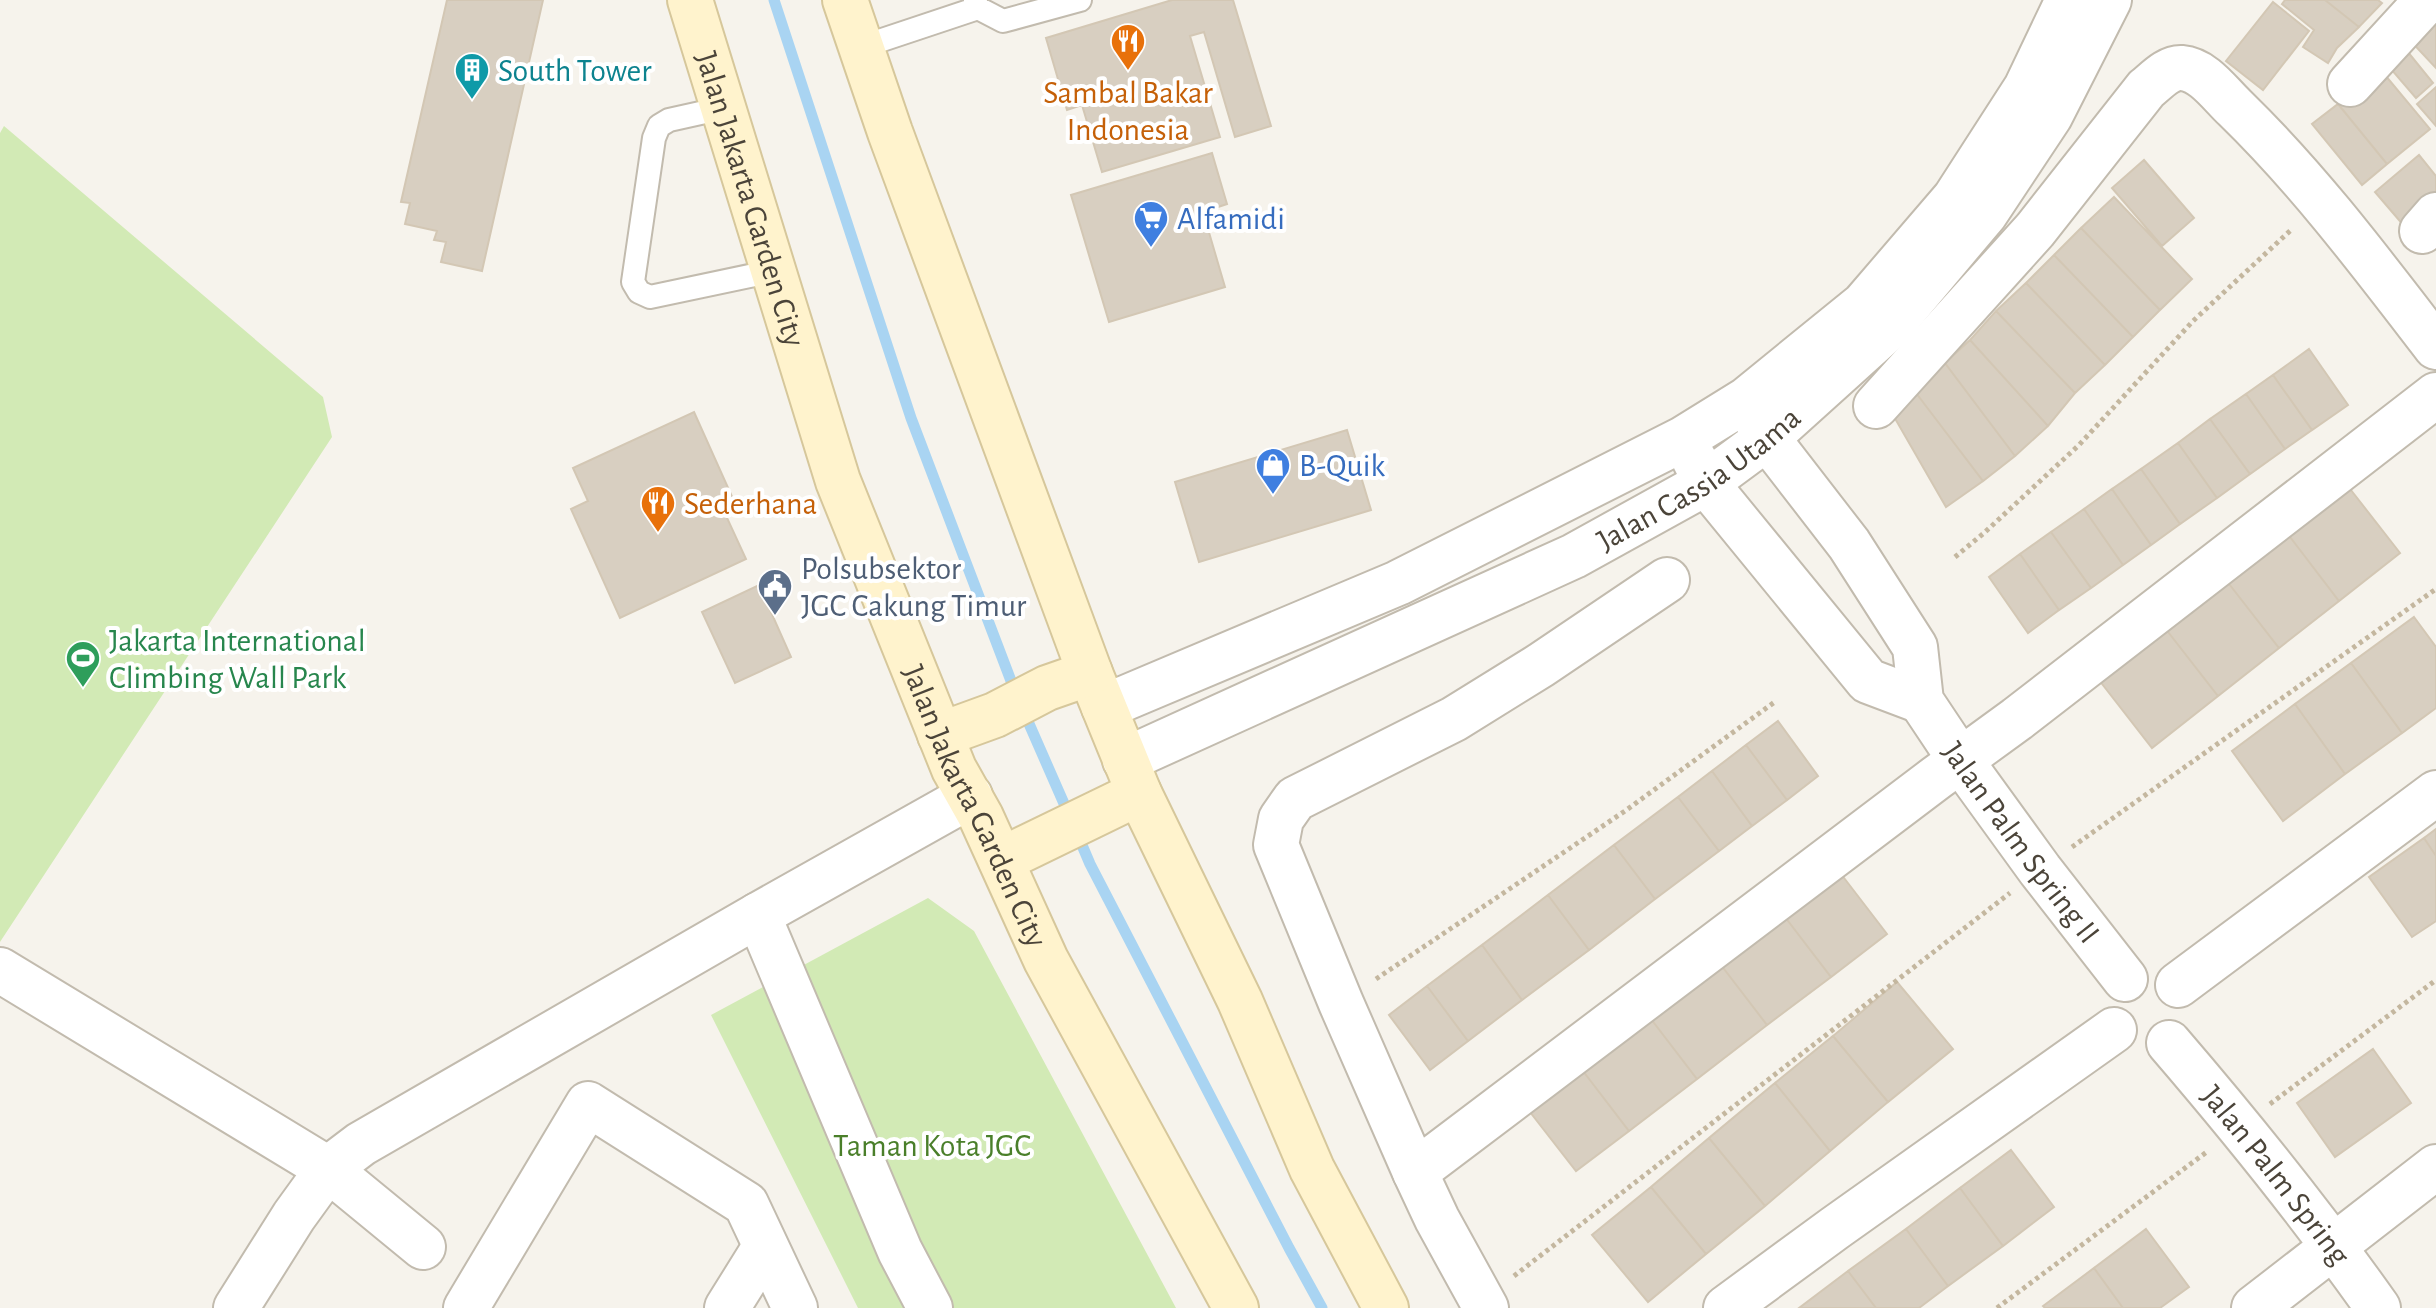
<svg xmlns="http://www.w3.org/2000/svg" width="2436" height="1308" viewBox="0 0 2436 1308" font-family="'Alegreya Sans',sans-serif">
<style>
.green{fill:#d2eab5}
.lines{fill:none;stroke-linecap:round;stroke-linejoin:round}
.stream{stroke:#a9d4f2;stroke-width:11}
.building{fill:#d8cfc1;stroke:#d3c7b4;stroke-width:2}
.lane-casing{stroke:#c2bbae;stroke-width:26}
.street-casing{stroke:#c2bbae;stroke-width:48}
.secondary-casing{stroke:#d6c79b;stroke-width:48}
.path{stroke:#c4b79f;stroke-width:5;stroke-dasharray:4 4;stroke-linecap:butt}
.lane{stroke:#fff;stroke-width:22}
.street{stroke:#fff;stroke-width:44}
.secondary{stroke:#fff3cd;stroke-width:44}
.labels{text-anchor:middle;stroke-width:8;stroke-linejoin:round;paint-order:stroke}
.culture-label{font-size:32px;fill:#0d838f;stroke:#fff;text-anchor:start}
.food-label{font-size:32px;fill:#c56008;stroke:#fff}
.street-label{font-size:32px;fill:#4b4439;stroke:#fff}
.shop-label{font-size:32px;fill:#366cbe;stroke:#fff;text-anchor:start}
.service-label{font-size:32px;fill:#4e5e75;stroke:#fff;text-anchor:start}
.leisure-label{font-size:32px;fill:#27864d;stroke:#fff;text-anchor:start}
.park-label{font-size:32px;fill:#4a7f2a;stroke:#fff}
</style>
<rect width="100%" height="100%" fill="#f6f3ec"/>
<path class="green" d="M4,126L323,397L332,437L0,942V133Z
M928,898L974,931L1176,1308H858L711,1015Z"/>
<g class="lines">
<path class="stream" d="M774,0L911,418L1016,694
M1023,710L1069,815
M1076,831L1090,864L1289,1248L1322,1308"/>
</g>
<path class="building" d="M447,0H543L482,271L441,262L446,242L434,240L437,231L405,224L410,203L401,202Z
M1172,0H1233L1271,126L1235,137L1204,32L1190,36L1220,137L1102,172L1082,105L1067,110L1046,38Z
M2285,0H2325L2359,27L2337,48L2328,63L2303,47L2314,30L2282,4Z
M2325,0H2378L2382,3L2359,27Z
M2273,2L2309,31L2263,90L2226,61Z
M2436,5V68L2405,35Z
M2403,46L2433,83L2416,98L2384,61Z
M2380,69L2430,129L2387,164L2338,104Z
M2436,87V126L2417,104Z
M2338,104L2387,164L2362,185L2312,124Z
M1212,153L1227,204L1203,212L1225,287L1109,322L1071,195Z
M2419,155L2436,176V201L2405,227L2375,192Z
M2144,160L2194,218L2162,246L2112,188Z
M2114,197L2192,279L2160,310L2081,228Z
M2081,228L2160,310L2133,337L2054,255Z
M2054,255L2133,337L2105,365L2026,283Z
M2026,283L2105,365L2075,393L1996,311Z
M1996,311L2075,393L2048,426L1970,340Z
M1970,340L2048,426L2015,456L1945,363Z
M2309,349L2348,405L2312,430L2273,375Z
M1945,363L2015,456L1983,481L1913,389Z
M2273,375L2312,430L2285,449L2246,394Z
M1913,389L1983,481L1946,507L1889,408Z
M2246,394L2285,449L2250,474L2210,419Z
M694,412L734,501L722,507L746,559L620,618L571,509L588,501L573,468Z
M2210,419L2250,474L2217,498L2178,443Z
M1347,430L1371,510L1199,562L1175,482Z
M2178,443L2217,498L2180,524L2141,469Z
M2141,469L2180,524L2151,545L2112,489Z
M2347,485L2400,553L2339,601L2287,533Z
M2112,489L2151,545L2123,565L2084,509Z
M2084,509L2123,565L2091,588L2051,532Z
M2051,532L2091,588L2059,610L2020,554Z
M2287,533L2339,601L2279,648L2226,580Z
M2020,554L2059,610L2028,633L1989,577Z
M2226,580L2279,648L2218,696L2165,628Z
M759,585L791,657L735,683L702,612Z
M2414,617L2436,647V708L2402,733L2351,663Z
M2165,628L2218,696L2152,748L2099,680Z
M2351,663L2402,733L2345,774L2295,704Z
M2295,704L2345,774L2283,821L2232,751Z
M1778,721L1818,776L1787,800L1746,745Z
M1746,745L1787,800L1752,826L1712,771Z
M1712,771L1752,826L1719,851L1678,797Z
M1678,797L1719,851L1655,899L1614,845Z
M2436,829V856L2424,838Z
M2424,838L2436,856V921L2412,937L2369,877Z
M1614,845L1655,899L1589,950L1548,895Z
M1841,874L1887,934L1831,977L1785,917Z
M1548,895L1589,950L1522,1000L1482,945Z
M1785,917L1831,977L1767,1025L1721,965Z
M1482,945L1522,1000L1468,1041L1427,986Z
M1721,965L1767,1025L1697,1079L1651,1019Z
M1897,982L1953,1049L1888,1102L1833,1036Z
M1427,986L1468,1041L1430,1070L1389,1015Z
M1651,1019L1697,1079L1629,1131L1583,1071Z
M1833,1036L1888,1102L1830,1151L1775,1083Z
M2373,1049L2411,1103L2335,1157L2297,1103Z
M1583,1071L1629,1131L1576,1171L1530,1112Z
M1775,1083L1830,1151L1765,1206L1709,1138Z
M1709,1138L1765,1206L1706,1254L1651,1187Z
M2011,1150L2054,1207L2003,1246L1960,1188Z
M1651,1187L1706,1254L1648,1302L1592,1235Z
M1960,1188L2003,1246L1948,1286L1906,1229Z
M1906,1229L1948,1286L1919,1308H1876L1848,1271Z
M2146,1229L2189,1287L2160,1308H2123L2094,1268Z
M2094,1268L2123,1308H2045L2043,1306Z
M1848,1271L1876,1308H1799Z"/>
<g class="lines">
<g class="lane-casing">
<path id="lane" d="M975,0L978,8L1003,21L1080,0
M861,47L978,8
M723,108L669,120L659,126L654,138L633,282L639,292L650,297L773,271"/>
</g>
<g class="street-casing">
<g id="street">
<path d="M2350,84L2427,0"/>
<path d="M2422,231L2436,215"/>
<path d="M1876,406L2035,230L2146,89C2156,81 2168,67 2182,68C2204,70 2220,94 2235,108C2310,181 2372,264 2436,347"/>
<path id="s1" d="M1752,412L1767,438L1849,544L1915,647L1921,701L1961,761L2040,870L2125,979"/>
<path d="M1694,459L1706,483L1868,681L1921,701"/>
<path d="M1104,707L1398,583L1683,439L1746,400L1864,304L1955,198L2026,88L2068,0"/>
<path id="s2" d="M1125,760L1574,556L1706,483L1767,438L1889,328L1985,214L2050,116L2109,0"/>
<path d="M758,915L900,1251L930,1308"/>
<path d="M0,970L328,1169L423,1247"/>
<path d="M2178,985L2436,793"/>
<path id="s3" d="M2169,1043C2243,1129 2313,1216 2378,1308"/>
<path d="M1415,1172L1936,778L2017,719L2436,395"/>
<path d="M236,1308L294,1216L328,1169L361,1144L758,915L970,796"/>
<path d="M466,1308L588,1104L746,1204L795,1308"/>
<path d="M727,1308L765,1247"/>
<path d="M1486,1308L1437,1219L1415,1172L1341,1003L1276,845L1281,819L1295,799L1454,719L1541,665L1667,580"/>
<path d="M1726,1308L1835,1228L2114,1030"/>
<path d="M2254,1308L2436,1167"/>
</g>
</g>
<g class="secondary-casing">
<g id="secondary">
<path id="s4" d="M690,0L838,481L954,769L981,817L1046,960L1236,1308"/>
<path d="M845,0L890,132L1090,673L1139,793L1240,1001L1312,1169L1386,1308"/>
<path d="M940,735L995,715L1047,688L1090,673"/>
<path d="M1001,860L1139,793"/>
</g>
</g>
<path class="path" d="M1955,557L1984,533L2079,445L2193,321L2292,229
M2072,847L2436,589
M1376,979L1625,811L1776,701
M2270,1104L2436,980
M1514,1276L2010,893
M1997,1308L2208,1151"/>
<use href="#lane" class="lane"/>
<use href="#street" class="street"/>
<use href="#secondary" class="secondary"/>
</g>
<defs>
<g id="restaurant-pin" transform="scale(1.8)"><path d="M0 17L-7.5 6A9.5 9.5 0 1 1 7.5 6Z" fill="#e8710a" stroke="#fff"/><path d="M-5-6h1v4h1v-4h1v4h1v-4h1v5L-1.5 .5V6h-2V.5L-5-1ZM5-6V6H3V1.5H1.5Q1.5-4 5-6Z" fill="#fff"/></g>
<g id="building-pin" transform="scale(1.8)"><path d="M0 17L-7.5 6A9.5 9.5 0 1 1 7.5 6Z" fill="#0f9aa8" stroke="#fff"/><path d="M-4-6H4V6H1V3H-1V6H-4ZM-2.5-4.3h1.7v1.8h-1.7ZM.8-4.3h1.7v1.8H.8ZM-2.5-1h1.7V.8h-1.7ZM.8-1h1.7V.8H.8Z" fill="#fff"/></g>
<g id="supermarket-pin" transform="scale(1.8)"><path d="M0 17L-7.5 6A9.5 9.5 0 1 1 7.5 6Z" fill="#3f7fe0" stroke="#fff"/><path d="M-6-5.5h2.5l.6 2H6L4.5 2H-2.5L-4.4-4H-6ZM-1.5 3.2a1.3 1.3 0 1 0 .1 0ZM3 3.2a1.3 1.3 0 1 0 .1 0Z" fill="#fff"/></g>
<g id="shop-pin" transform="scale(1.8)"><path d="M0 17L-7.5 6A9.5 9.5 0 1 1 7.5 6Z" fill="#3f7fe0" stroke="#fff"/><path d="M-5-2.5h2.3a2.7 3.5 0 0 1 5.4 0H5L5.5 6h-11ZM-1.5-2.5h3a1.5 2.3 0 0 0-3 0Z" fill="#fff"/></g>
<g id="civic-pin" transform="scale(1.8)"><path d="M0 17L-7.5 6A9.5 9.5 0 1 1 7.5 6Z" fill="#5c6f8a" stroke="#fff"/><path d="M-.6-6.5H3V-4.5H.6V-3L4-1V1h2V6H-6V1h2V-1L-.6-3ZM-1.2 2.5V6h2.4V2.5Z" fill="#fff"/></g>
<g id="stadium-pin" transform="scale(1.8)"><path d="M0 17L-7.5 6A9.5 9.5 0 1 1 7.5 6Z" fill="#2e9e5b" stroke="#fff"/><path d="M0-5a6.5 5 0 1 0 0 10a6.5 5 0 1 0 0-10ZM-3.5-1.8h7v3.6h-7Z" fill="#fff"/></g>
</defs>
<g fill-rule="evenodd">
<use href="#restaurant-pin" x="1128" y="41"/>
<use href="#building-pin" x="472" y="70"/>
<use href="#supermarket-pin" x="1151" y="218"/>
<use href="#shop-pin" x="1273" y="465"/>
<use href="#restaurant-pin" x="658" y="503"/>
<use href="#civic-pin" x="775" y="586"/>
<use href="#stadium-pin" x="83" y="658"/>
</g>
<g class="labels">
<g class="culture-label">
<text x="498" y="81">South Tower</text>
</g>
<g class="food-label">
<text x="1128" y="103">Sambal Bakar<tspan x="1128" dy="37">Indonesia</tspan></text>
<text x="684" y="514" text-anchor="start">Sederhana</text>
</g>
<g class="street-label">
<text dy="11" stroke="none"><textPath href="#s4" startOffset="208">Jalan Jakarta Garden City</textPath></text>
<text dy="11" stroke="none"><textPath href="#s2" startOffset="640">Jalan Cassia Utama</textPath></text>
<text dy="11" stroke="none"><textPath href="#s4" startOffset="856">Jalan Jakarta Garden City</textPath></text>
<text dy="11" stroke="none"><textPath href="#s1" startOffset="514">Jalan Palm Spring II</textPath></text>
<text dy="11" stroke="none"><textPath href="#s3" startOffset="170">Jalan Palm Spring</textPath></text>
</g>
<g class="shop-label">
<text x="1177" y="229">Alfamidi</text>
<text x="1299" y="476">B-Quik</text>
</g>
<g class="service-label">
<text x="801" y="579">Polsubsektor<tspan x="801" dy="37">JGC Cakung Timur</tspan></text>
</g>
<g class="leisure-label">
<text x="109" y="651">Jakarta International<tspan x="109" dy="37">Climbing Wall Park</tspan></text>
</g>
<g class="park-label">
<text x="932" y="1156">Taman Kota JGC</text>
</g>
</g>
</svg>
